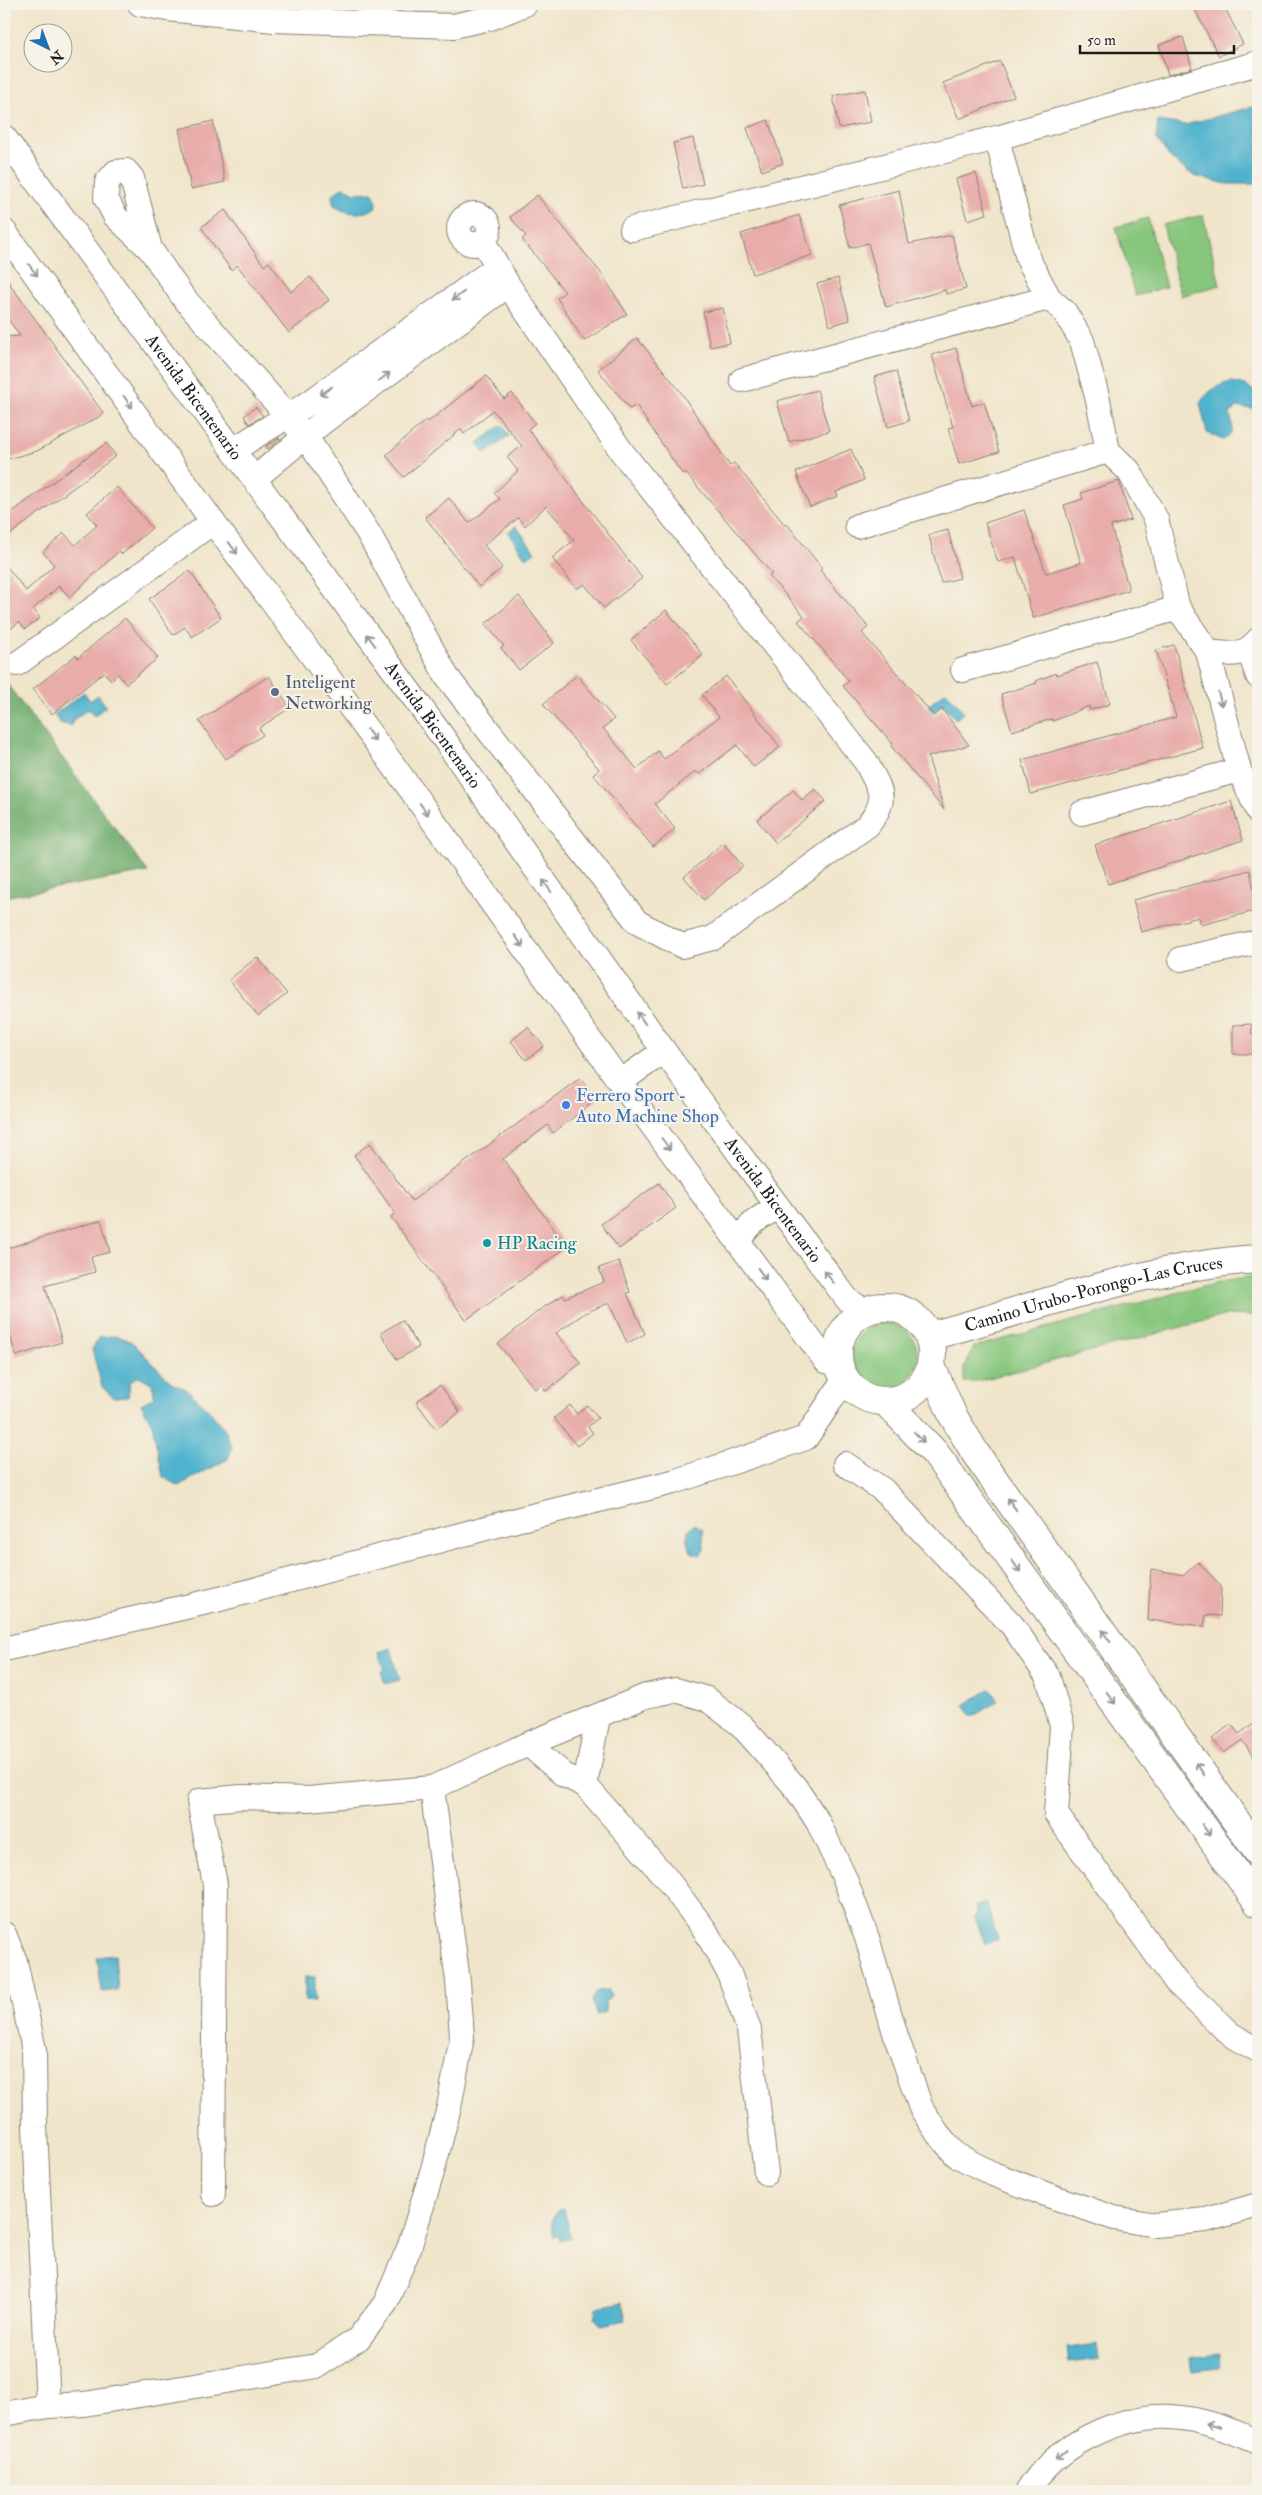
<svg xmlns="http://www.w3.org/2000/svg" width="1262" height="2495" viewBox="0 0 1262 2495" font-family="'IM FELL Double Pica',serif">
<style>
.green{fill:#87c67d;stroke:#52714c}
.forest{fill:#6dab6c;stroke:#446444}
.water{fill:#4fb2ce;stroke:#366775}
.building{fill:#e8acaa}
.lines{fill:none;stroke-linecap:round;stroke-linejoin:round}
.minor-casing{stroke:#868073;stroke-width:26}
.major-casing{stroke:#868073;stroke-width:30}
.minor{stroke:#fff;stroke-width:24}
.major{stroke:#fff;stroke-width:28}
.oneway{stroke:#999}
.service-dot{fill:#5c6f8a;stroke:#f7f3e8;stroke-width:2}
.shop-dot{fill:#3f7fe0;stroke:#f7f3e8;stroke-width:2}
.culture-dot{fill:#0f9aa8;stroke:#f7f3e8;stroke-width:2}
.labels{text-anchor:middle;stroke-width:4;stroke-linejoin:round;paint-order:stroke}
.street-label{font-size:18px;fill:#1c1c1c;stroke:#f7f3e8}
.service-label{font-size:18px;fill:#4e5e75;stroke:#f7f3e8;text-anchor:start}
.shop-label{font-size:18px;fill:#366cbe;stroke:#f7f3e8;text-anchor:start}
.culture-label{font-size:18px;fill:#0d838f;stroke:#f7f3e8;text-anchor:start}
</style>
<rect width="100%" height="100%" fill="#f7f3e8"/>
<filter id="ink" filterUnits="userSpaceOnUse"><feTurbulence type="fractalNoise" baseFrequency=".02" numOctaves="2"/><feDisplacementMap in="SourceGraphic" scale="10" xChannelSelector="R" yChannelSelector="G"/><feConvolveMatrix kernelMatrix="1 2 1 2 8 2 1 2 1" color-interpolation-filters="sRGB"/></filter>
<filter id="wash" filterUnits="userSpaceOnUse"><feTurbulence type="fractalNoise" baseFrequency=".0096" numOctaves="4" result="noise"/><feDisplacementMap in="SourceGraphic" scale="20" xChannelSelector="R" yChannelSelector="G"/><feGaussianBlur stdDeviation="1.12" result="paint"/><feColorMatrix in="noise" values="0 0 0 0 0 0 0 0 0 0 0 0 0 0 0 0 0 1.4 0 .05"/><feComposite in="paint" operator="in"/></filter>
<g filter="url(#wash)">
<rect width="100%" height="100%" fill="#f0e5ca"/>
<path class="green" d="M1203,215L1220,285L1181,296L1163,225Z
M1148,218L1166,287L1135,296L1116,227Z
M1258,1276V1316L1227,1315L974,1382H964V1369L974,1347L1218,1282Z
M852 1356a33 33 0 1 1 66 0a33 33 0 1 1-66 0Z"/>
<path class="forest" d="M4,680L148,872L4,897Z"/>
<path class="water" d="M1251,107L1258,109V184H1227L1194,176L1171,159L1156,138L1158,121L1185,125Z
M344,187L355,193L372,192L377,201L376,207C364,216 346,214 334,206L332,196L340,188Z
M1231,382C1246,384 1258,388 1258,406L1253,409L1237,407L1230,413C1232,427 1236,432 1223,440L1207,433L1200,403C1209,391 1216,385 1231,382Z
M502,425L509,436L485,454L478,443Z
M516,526L535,552L526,558L508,532Z
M946,691L964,712L956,719L943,704L933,712L928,706Z
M84,692L90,701L98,695L106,706L94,716L88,709L73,720L71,726L60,723L54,715Z
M118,1336L132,1342L173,1384L186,1389L207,1408L225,1430L232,1448L228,1459L178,1486L163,1477L152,1424L141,1404L154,1397L153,1384L139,1376L130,1382L128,1397L114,1398L102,1387L92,1349L100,1337Z
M695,1524L703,1530L704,1550L700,1555L691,1552L687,1538L688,1530Z
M391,1648L400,1680L385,1684L381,1671L385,1670L379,1652Z
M990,1689L998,1701L972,1717L964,1705Z
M986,1903L998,1939L985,1944L975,1918L977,1913L975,1907Z
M115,1955L118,1990L102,1992L97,1957Z
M305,1977H315V2001H305Z
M609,1990L611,1997L605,2002L606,2012L596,2015L592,2001L597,1991Z
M564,2209L571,2238L560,2241L559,2236L554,2237C551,2224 549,2213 564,2209Z
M622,2302L626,2320L601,2325L594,2318L596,2308Z
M1097,2344L1099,2359L1069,2363L1067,2348Z
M1219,2354L1220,2368L1192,2371L1190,2358Z"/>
<g id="blocks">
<path class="building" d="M1206,4H1223L1243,44L1219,56L1195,10Z
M1183,37L1192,68L1168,75L1159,45Z
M1000,61L1014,96L959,119L943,83Z
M865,90L871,122L839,128L833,96Z
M768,120L783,163L762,171L747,128Z
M213,121L225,182L191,189L179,129Z
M693,138L703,184L683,189L673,143Z
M976,173L987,214L967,220L956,179Z
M899,190L909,244L952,235L966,289L946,294L945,290L886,307L868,243L850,248L839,205Z
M537,195L601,273L627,314L584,341L557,298L565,292L522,239L526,236L510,217Z
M225,210L264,266L269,262L291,292L310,277L329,300L289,333L237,265L231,270L201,227Z
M799,215L812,255L753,274L741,234Z
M4,276L104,414L37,451L4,460V337L20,336L4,313Z
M838,278L850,320L830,326L817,284Z
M723,308L730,343L710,347L703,312Z
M637,338L680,391L730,466L734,463L785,525L787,524L822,568L820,570L868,627L862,633L934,716L942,709L969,745L928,757L944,810L891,746L893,744L843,686L849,681L798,621L804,616L769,576L772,574L685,472L682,474L636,405L630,409L598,370Z
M956,348L972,406L984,402L999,452L959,464L948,428L953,427L932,355Z
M896,371L909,421L888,427L874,377Z
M486,376L504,399L512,393L535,423L528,429L642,578L604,608L584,584L577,589L552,558L574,540L546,506L525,526L518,518L484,545L502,568L479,587L425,517L449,498L469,523L500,499L494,493L518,471L507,457L522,446L493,410L464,434L461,429L404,477L386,455L426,420L428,422Z
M817,390L829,431L789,442L777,401Z
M256,407L263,416L249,424L244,416Z
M279,438L280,439L268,449L266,446Z
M106,443L116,456L4,539V518Z
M851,449L864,480L836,492L838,496L810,507L796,472Z
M1119,481L1131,520L1111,526L1129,590L1033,618L1015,557L998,562L985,523L1024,510L1046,573L1081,563L1064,505L1083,499L1081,493Z
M117,487L152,528L122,554L119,551L70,597L59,586L33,609L40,618L25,629L19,622L4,634V563L26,591L54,565L43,552L64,533L75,545L97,525L87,513Z
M948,530L960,578L941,583L929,535Z
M190,571L221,618L192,637L185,627L173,635L149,599Z
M519,596L554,643L519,670L501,648L504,646L485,624Z
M666,610L703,655L667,684L631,640Z
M125,618L158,658L126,684L118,674L111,680L104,672L52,714L33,689L76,655L78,658Z
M1174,645L1203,748L1031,794L1022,760L1176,717L1156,650Z
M1097,662L1110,704L1090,710L1089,706L1053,721L1052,719L1012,731L1001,694L1037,683L1036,681L1056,673L1057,675Z
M577,675L614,719L603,728L637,769L658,751L664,759L719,717L702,695L726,676L780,747L754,767L737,745L699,774L696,771L655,804L675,829L653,847L593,774L599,769L543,704Z
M269,676L290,708L259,728L263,735L226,759L199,721Z
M815,789L826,801L776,843L757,820L793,790L802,800Z
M1231,801L1243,840L1108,884L1095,845Z
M723,843L743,866L704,900L684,877Z
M1250,870L1258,910L1201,925L1199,917L1141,932L1133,900Z
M257,957L287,994L258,1016L229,980Z
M1251,1024L1252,1034H1258V1054H1233V1025Z
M528,1027L544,1046L526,1060L511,1041Z
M580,1078L596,1100L553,1133L548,1125L503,1159L567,1247L466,1320L391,1217L395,1213L354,1155L370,1143L412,1201Z
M659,1183L676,1208L619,1249L601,1224Z
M101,1220L110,1252L91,1257L95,1272L45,1286L62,1342L16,1356L4,1314V1249Z
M619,1261L630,1292L627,1293L645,1334L627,1343L609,1303L585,1313L556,1333L581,1363L546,1391L540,1385L535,1389L498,1344L541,1309L563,1295L565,1298L604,1282L599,1268Z
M402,1320L419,1347L397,1360L381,1333Z
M440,1385L460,1412L436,1429L416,1402Z
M570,1405L577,1414L587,1405L598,1418L588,1427L593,1433L577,1446L554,1418Z
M1198,1562L1221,1586L1220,1616L1206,1615L1204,1626L1148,1620L1151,1569L1184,1575Z
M1258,1720V1764L1242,1740L1224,1753L1212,1739L1231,1724L1239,1734Z"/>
</g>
</g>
<g filter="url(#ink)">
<use href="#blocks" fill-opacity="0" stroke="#868073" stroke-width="1"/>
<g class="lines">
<g class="minor-casing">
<g id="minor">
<path d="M140,4L167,9L274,20L453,26L490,18L525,4"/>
<path id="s1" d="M4,137L442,736L664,1051L779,1208L847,1299L864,1311"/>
<path d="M997,138L1028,259L1049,298L1064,311L1082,341L1098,400L1108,451L1129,471L1156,519L1178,608L1208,652L1239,770L1258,811"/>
<circle cx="474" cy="229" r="15"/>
<path d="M632,229L997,138L1258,63"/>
<path d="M4,231L213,522L396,769L620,1082L826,1361L839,1365"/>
<path d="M150,249L132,178L126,171L116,172L107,182L106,198L115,216L150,249L183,297L306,437L369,534L447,677L637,922L682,946L713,938L868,825C890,797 880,791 866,762L622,452L508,285L483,241"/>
<path d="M742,380L1049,298"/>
<path d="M233,450L309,403L497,267"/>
<path d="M254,479L324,421L508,285"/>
<path d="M857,526L1108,451"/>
<path d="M1249,650L1258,676"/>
<path d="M1208,652C1229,654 1243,658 1258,640"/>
<path d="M17,664L213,522"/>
<path d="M963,670L1178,608"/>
<path d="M1082,813L1239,770"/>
<path d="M1181,959L1258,942"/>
<path d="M620,1082L664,1051"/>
<path d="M738,1241C749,1225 760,1215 779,1208"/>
<path d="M845,1464L883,1490L1012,1625L1048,1677L1062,1726L1056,1814L1176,1982L1230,2034L1258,2050"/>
<path d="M4,1649L220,1599L520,1519L673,1482L806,1438L845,1379"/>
<path d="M528,1744L564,1775L585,1785L666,1878L705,1930L729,1973L749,2030L766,2173"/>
<path d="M585,1785L598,1717"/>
<path d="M4,1934L15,1961L34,2050L35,2127L48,2406"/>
<path d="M213,2194L215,1884L199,1801L241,1797L308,1799L432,1788L528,1744L646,1696L676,1690L707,1699L741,1725L765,1752L795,1787L818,1822L845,1879L867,1938L896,2036L921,2108L938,2134L956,2155L993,2174L1045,2194L1114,2218L1156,2225L1206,2220L1258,2205"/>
<path d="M4,2414L48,2406L84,2404L317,2366L358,2339L385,2304L409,2248L433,2169L449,2107L462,2037L458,1981L432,1788"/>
<path d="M1028,2491C1043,2466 1064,2449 1090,2436C1152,2405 1197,2415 1258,2442"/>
</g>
</g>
<g class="major-casing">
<g id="major">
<circle cx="885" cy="1354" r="47"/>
<path id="s2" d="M930,1336C1037,1307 1146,1266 1258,1259"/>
<path d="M931,1366L953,1416L976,1454L1258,1852"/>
<path d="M885,1401L935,1453L1258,1903"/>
</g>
</g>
<use href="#minor" class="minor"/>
<use href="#major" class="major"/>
</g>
<defs><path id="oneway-shaft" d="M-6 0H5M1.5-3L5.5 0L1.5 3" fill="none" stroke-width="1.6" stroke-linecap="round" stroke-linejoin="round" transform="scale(1.25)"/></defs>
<g class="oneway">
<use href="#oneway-shaft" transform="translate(33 270) rotate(53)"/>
<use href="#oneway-shaft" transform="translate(458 296) rotate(144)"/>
<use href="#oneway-shaft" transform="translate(384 377) rotate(-37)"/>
<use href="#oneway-shaft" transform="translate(326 391) rotate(144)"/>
<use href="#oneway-shaft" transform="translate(128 402) rotate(54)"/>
<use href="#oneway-shaft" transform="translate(233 548) rotate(54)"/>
<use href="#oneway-shaft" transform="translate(371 640) rotate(-126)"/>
<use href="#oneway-shaft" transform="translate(1220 699) rotate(75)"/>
<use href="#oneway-shaft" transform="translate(371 735) rotate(54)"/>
<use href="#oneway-shaft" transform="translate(424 809) rotate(54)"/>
<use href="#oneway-shaft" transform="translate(547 886) rotate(-125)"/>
<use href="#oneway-shaft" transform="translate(519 941) rotate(54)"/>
<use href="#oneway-shaft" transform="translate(641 1018) rotate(-125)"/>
<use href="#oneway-shaft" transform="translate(666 1144) rotate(53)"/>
<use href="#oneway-shaft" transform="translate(762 1274) rotate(54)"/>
<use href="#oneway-shaft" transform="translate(829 1277) rotate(-128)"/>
<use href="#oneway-shaft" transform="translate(919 1437) rotate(46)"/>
<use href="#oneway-shaft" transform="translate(1012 1504) rotate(-125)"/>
<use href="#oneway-shaft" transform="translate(1016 1566) rotate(54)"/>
<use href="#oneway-shaft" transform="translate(1106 1636) rotate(-125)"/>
<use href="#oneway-shaft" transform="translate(1111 1698) rotate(54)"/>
<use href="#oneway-shaft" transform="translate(1200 1769) rotate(-125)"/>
<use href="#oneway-shaft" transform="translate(1206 1830) rotate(54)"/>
<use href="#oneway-shaft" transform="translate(1213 2425) rotate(-166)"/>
<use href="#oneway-shaft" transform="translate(1061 2455) rotate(139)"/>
</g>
</g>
<circle class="service-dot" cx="275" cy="692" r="5"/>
<circle class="shop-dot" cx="566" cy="1105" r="5"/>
<circle class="culture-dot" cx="487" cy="1243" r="5"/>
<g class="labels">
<g class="street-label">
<text dy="6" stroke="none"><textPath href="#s1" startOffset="322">Avenida Bicentenario</textPath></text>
<text dy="6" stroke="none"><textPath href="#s1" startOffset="728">Avenida Bicentenario</textPath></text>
<text dy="6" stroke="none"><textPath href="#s1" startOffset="1312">Avenida Bicentenario</textPath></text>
<text dy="6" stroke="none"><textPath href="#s2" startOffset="169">Camino Urubo-Porongo-Las Cruces</textPath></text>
</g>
<g class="service-label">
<text x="285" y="688">Inteligent<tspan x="285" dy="21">Networking</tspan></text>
</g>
<g class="shop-label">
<text x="576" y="1101">Ferrero Sport -<tspan x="576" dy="21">Auto Machine Shop</tspan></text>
</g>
<g class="culture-label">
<text x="497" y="1249">HP Racing</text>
</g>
</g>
<rect width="1262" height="2495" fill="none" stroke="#f7f3e8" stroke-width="20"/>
<g transform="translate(48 48) rotate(138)"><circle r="24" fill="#f7f3e8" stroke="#9f9d96"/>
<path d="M0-4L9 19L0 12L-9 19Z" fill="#1f6fb2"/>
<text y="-8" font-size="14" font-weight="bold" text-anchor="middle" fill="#1c1c1c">N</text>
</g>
<path d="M1080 45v8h154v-8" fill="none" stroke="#1c1c1c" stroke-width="2.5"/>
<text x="1087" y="45" font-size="15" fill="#1c1c1c" stroke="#f7f3e8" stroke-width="4" paint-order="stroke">50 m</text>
</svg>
